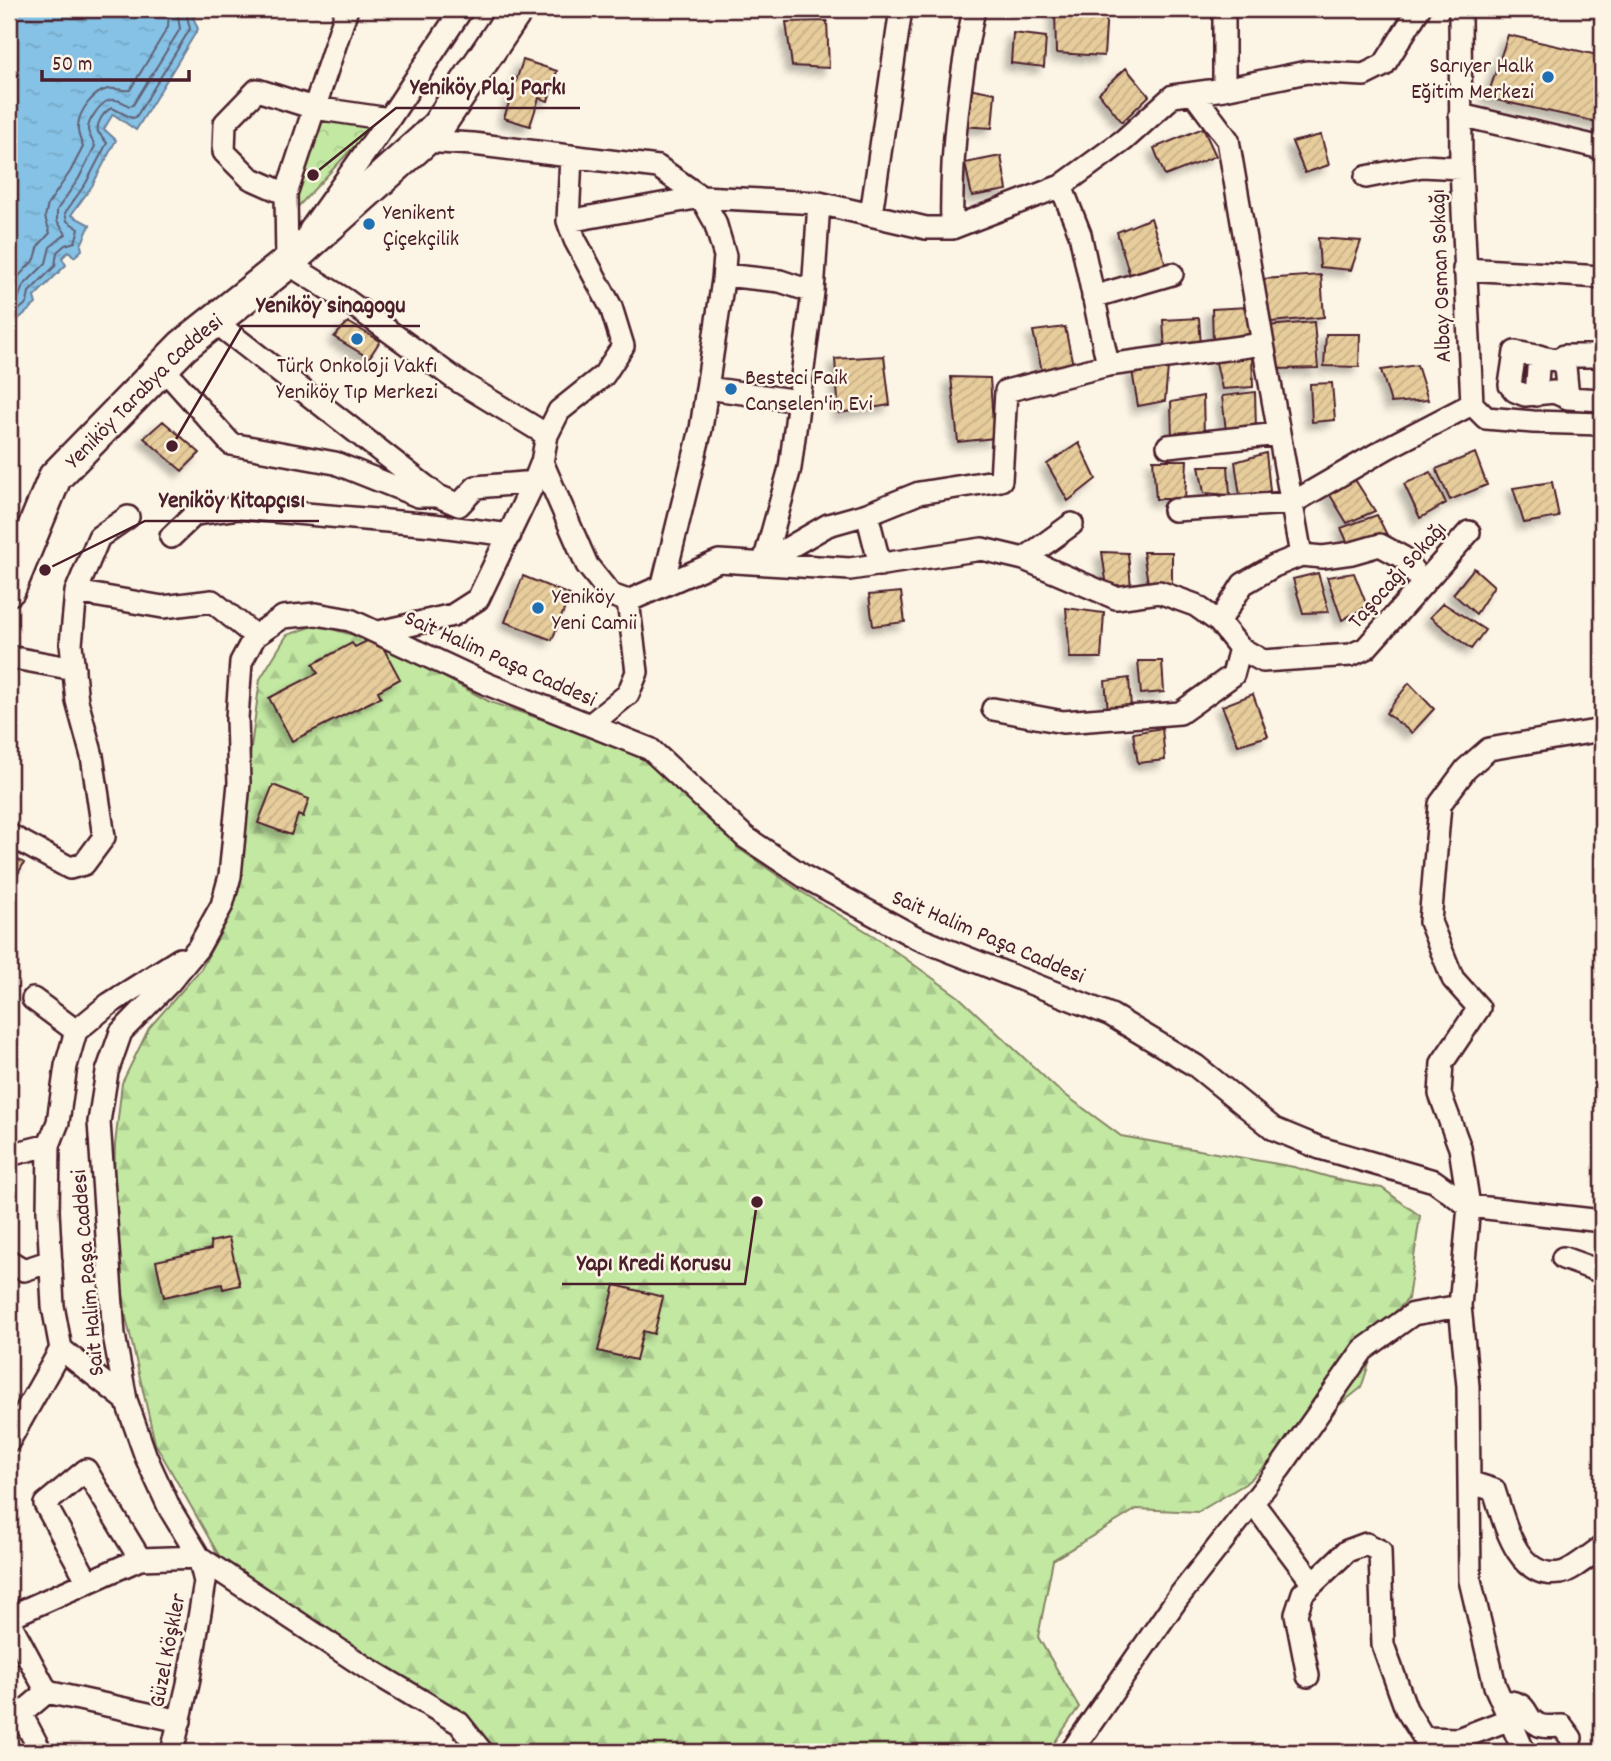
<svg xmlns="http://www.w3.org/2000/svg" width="1611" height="1761" viewBox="0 0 1611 1761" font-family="Dekko,sans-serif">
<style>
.forest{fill:url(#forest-firs);stroke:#868466;stroke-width:2}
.park{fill:url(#park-crowns);stroke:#868466;stroke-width:2}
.water{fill:url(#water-ripples);stroke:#6d819b;stroke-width:2}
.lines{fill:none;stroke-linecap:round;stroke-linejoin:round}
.shore{stroke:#626075;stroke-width:2}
.building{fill:url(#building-hatch);stroke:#4a1f2b;stroke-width:2;filter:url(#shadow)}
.minor-casing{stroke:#4a1f2b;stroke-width:26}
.primary-casing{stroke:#4a1f2b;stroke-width:37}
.minor{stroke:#fcf5e5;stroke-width:21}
.primary{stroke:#fcf5e5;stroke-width:32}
.poi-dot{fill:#1f6fb2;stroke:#fcf5e5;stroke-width:2.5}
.labels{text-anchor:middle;stroke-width:5;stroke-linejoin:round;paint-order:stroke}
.poi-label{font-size:23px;fill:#4a1f2b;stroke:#fcf5e5;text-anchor:start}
.street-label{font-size:23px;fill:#4a1f2b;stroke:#fcf5e5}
.leader{fill:none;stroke:#4a1f2b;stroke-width:2.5}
.callout-dot{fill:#4a1f2b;stroke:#fcf5e5;stroke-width:2.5}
.callout-label{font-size:24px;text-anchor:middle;font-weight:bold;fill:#4a1f2b;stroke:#fcf5e5;stroke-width:5;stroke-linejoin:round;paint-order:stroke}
</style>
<defs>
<pattern id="forest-firs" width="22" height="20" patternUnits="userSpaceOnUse" patternTransform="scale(1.75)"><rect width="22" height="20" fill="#c2e8a2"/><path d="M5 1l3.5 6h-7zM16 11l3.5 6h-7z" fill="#a8c78c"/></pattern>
<pattern id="park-crowns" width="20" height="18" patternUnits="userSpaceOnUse" patternTransform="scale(1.75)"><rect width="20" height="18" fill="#c2e8a2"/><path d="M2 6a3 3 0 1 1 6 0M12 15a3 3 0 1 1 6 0" fill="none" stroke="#a8c78c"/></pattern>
<pattern id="water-ripples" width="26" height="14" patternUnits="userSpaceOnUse" patternTransform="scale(1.75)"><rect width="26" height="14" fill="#85c2e5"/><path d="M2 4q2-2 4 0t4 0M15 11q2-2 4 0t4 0" fill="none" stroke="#74a6c5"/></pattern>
<pattern id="building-hatch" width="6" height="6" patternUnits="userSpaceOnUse" patternTransform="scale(1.75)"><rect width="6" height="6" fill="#e7cd9c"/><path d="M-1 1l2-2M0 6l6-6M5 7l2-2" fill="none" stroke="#c8b087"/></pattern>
<filter id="shadow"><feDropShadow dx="-6" dy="6" stdDeviation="3.5" flood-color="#0004"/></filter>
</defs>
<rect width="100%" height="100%" fill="#fcf5e5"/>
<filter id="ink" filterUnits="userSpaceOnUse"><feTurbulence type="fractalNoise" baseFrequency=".0143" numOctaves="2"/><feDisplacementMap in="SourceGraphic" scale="14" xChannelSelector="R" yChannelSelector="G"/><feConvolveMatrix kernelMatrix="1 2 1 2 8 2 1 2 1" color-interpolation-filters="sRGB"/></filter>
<g filter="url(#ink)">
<path class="forest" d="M317,625L382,643L490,702L637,751L705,789L737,847L797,889L874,936L959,997L1056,1088L1121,1136L1294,1167L1343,1181L1382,1188L1420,1216L1408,1299L1382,1325L1361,1388L1291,1443L1245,1484L1198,1512L1137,1509L1053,1560L1038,1637L1079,1707L1048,1752H493L463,1713L374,1663L222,1561L155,1443L126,1317L113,1222L115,1145L122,1083L149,1028L201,969L229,917L260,679L287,635Z"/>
<path class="park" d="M320,117L374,125L281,225Z"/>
<path class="water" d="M9,9H204L193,17L198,29L136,130L113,114L104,129L116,140L92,186L71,215L90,225L81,245L82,250L74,257L69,251L62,258L66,265L34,297L36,304L9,327Z"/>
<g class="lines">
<path class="shore" d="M9,292L14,281L35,259L39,245L50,233L45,217L48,204L70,172L83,147C81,140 77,134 78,126C79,111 93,92 108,89C116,88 123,91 130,90L168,27L169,9
M9,307L18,299L23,286L46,263L50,247L66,234L57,221V210L79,178L95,146C93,141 89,136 88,130C88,123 91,119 95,113C105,98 114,96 129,106L133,105L180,29L178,16L180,9
M9,318L27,303L29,292L55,266L57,252L65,245L75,242L79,229L67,221L65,213L86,183L107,143L98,132C96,123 104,111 112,108L132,118L136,117L190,29L187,16L192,9"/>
</g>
<path class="building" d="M1055,9H1107L1104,56L1056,53Z
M827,21L829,68L792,66L786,22Z
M1013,33L1046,37L1044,67L1011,63Z
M1508,35L1602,56V123L1487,98Z
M523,60L557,71L548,101L539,98L530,126L504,118Z
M1126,68L1149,96L1122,122L1099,93Z
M963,87L995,93L992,128L960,126Z
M1203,128L1216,156L1165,176L1154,148Z
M1321,135L1329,165L1305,173L1292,142Z
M1001,156L1007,190L972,196L965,163Z
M1151,218L1167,268L1131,279L1117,232Z
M1318,238L1361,241L1351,270L1320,267Z
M1321,275L1324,317L1271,322L1263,279Z
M1248,307L1251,336L1213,342L1212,309Z
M1199,318L1201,346L1165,351L1163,320Z
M348,322L380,341L369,358L334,337Z
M1314,322L1318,368L1275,369L1267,326Z
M1065,327L1073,365L1042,371L1033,331Z
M1326,334H1360L1359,367L1324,366Z
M1252,355L1253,387L1222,389L1215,358Z
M884,356L890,405L839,413L835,359Z
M1417,365L1428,400L1391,403L1381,370Z
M1168,367L1165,401L1138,406L1132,371Z
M951,377L990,378L994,438L958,442Z
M1332,383L1335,420L1312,422L1310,384Z
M1255,392L1256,429L1226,431L1222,396Z
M1203,396L1204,436L1172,439L1171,402Z
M163,421L200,453L182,471L144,438Z
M1079,443L1096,479L1068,501L1047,464Z
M1266,453L1270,491L1240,496L1235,462Z
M1475,453L1487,485L1450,500L1436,469Z
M1153,460H1187L1185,499H1156Z
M1199,466H1228L1230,495L1204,493Z
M1431,472L1446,503L1420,518L1404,484Z
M1354,478L1375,511L1347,523L1327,490Z
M1552,482L1559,517L1524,523L1513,488Z
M1377,515L1388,537L1350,548L1341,528Z
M1102,552L1128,553L1131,587H1107Z
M1143,552H1172V584L1148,583Z
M1474,568L1494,586L1476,614L1453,594Z
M1318,573L1329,612L1303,613L1293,579Z
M1354,573L1367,606L1342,620L1327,577Z
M523,576L570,595L552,640L505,622Z
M901,592L905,622L873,626L869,595Z
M1443,603L1485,630L1471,649L1430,617Z
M1066,608L1104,613L1101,658H1070Z
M377,636L400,679L378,691L381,697L292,741L269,698L318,673L313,664L352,643L355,647Z
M1138,661H1162L1164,692L1141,694Z
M1129,678L1131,708L1108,710L1105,681Z
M1409,683L1434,709L1412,733L1386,713Z
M1253,694L1268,736L1238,745L1222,706Z
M1162,728L1165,760L1138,763L1133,733Z
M273,785L309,799L303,817L298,815L291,835L258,823Z
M9,854L24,863L12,884L9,882Z
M229,1238L240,1285L223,1289L222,1284L164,1297L156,1261L211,1249L210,1242Z
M615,1285L663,1297L654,1334L643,1331L636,1360L598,1351Z"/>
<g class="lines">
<g class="minor-casing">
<path id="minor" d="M1224,9V89
M1460,9L1461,168L1472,404L1486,418L1533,422L1602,424
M1193,93L1228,140L1263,344
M1460,115L1602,148
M423,141L473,144L658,167L701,197L715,222L725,256L723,280L701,429L663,584
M1366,177L1422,166L1461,168
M1061,186L1080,234L1108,365L1263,344L1301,555
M286,194L250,178L224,152L225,123L257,90L314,108L389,119
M871,215L901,9
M568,221L571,156
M952,228C950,153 959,82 974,9
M310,230L389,119L462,9
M287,263L346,300L455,379L547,435
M287,263L286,194L347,9
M1464,269L1602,277
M724,275L780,281L813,292L790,468L764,562
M813,292L819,203
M1093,297L1172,274
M214,321L438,496
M1564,356L1568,398
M1602,356H1564L1557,360L1515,352L1510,385L1515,391L1525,395L1554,392L1568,398L1602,400
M162,367L231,444L335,463L418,496H438L459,505L476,487L534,482L542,462
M707,388L799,401
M1536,395L1539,356
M1168,446L1279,434
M1174,510L1292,503L1387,448L1472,404
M171,537L195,514L238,508L433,525L510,535
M1024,559L1072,524
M764,562L828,525L867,514
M880,565L867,514L919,493L1001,480L1006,391L1108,365
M76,592L163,607L212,601L255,636
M1219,622L1243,584L1274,566L1301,555L1323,557L1352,553L1380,545L1404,558L1422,583
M379,632L453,615L478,599L534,482
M1240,648L1263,661L1351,655L1366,648L1469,532
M9,657L74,669
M993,709L1063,722L1180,713L1233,675L1240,648L1219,622L1195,605L1159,592L1116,598L1024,559L982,549L850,569L719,561L628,601L611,595L587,565L542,462L547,435L559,411L604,375L623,346L611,307L575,240L568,221L701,197L819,203L926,228H952L1061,186L1124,140L1173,96L1224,89L1307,72L1364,75L1384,65L1419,9
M590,725L628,694L637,672L628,601
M9,835L70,868L84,864L104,837L92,756L77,701L71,644L76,592L99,537L128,517
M33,999L76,1031
M9,1155L49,1145
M1563,1258L1602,1272
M9,1261L24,1270L51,1261
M61,1349L53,1306L48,1211L49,1145L58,1122L66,1066L76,1031L109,1004L180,959
M61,1349L126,1400
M9,1441L61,1349
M1469,1482L1494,1490C1504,1520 1516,1580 1560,1573C1570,1572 1593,1553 1602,1547
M1253,1503L1313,1583
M88,1582L45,1504L86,1470L140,1559
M9,1617L140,1559L199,1557
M9,1621L47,1692L21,1714L41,1752
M1308,1676L1296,1614L1303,1593L1347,1551L1366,1544L1380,1551L1383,1645L1406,1709L1424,1738L1458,1739L1510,1719
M47,1692L180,1721
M1502,1701C1534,1703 1520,1716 1539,1725C1546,1728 1555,1726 1562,1726L1571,1738
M172,1752L188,1684L205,1582L199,1557
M482,1752L459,1723L365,1667L199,1557L170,1509L146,1457L126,1400L114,1335L99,1122L107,1072L121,1032L169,983L198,948L222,905L230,876L239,783L237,718L241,662L255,636L283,617L316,614L350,620L487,684L650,749L745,837L805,877L917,938L1111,1015L1196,1066L1274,1129L1320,1148L1434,1181L1469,1206L1602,1221
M1071,1752L1177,1599L1280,1468L1363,1350L1413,1314L1460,1306
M1524,1752L1495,1686L1470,1580L1468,1386L1460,1306L1469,1206L1460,1148L1440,1094L1442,1063L1479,1008L1453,979L1430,922L1440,804L1466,769L1489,749L1602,730"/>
</g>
<g class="primary-casing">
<g id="primary">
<path id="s1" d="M9,589L55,477L183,346L287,263L423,141L438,126L517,9"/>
</g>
</g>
<use href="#minor" class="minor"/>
<use href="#primary" class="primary"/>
</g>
</g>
<g class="poi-dot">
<circle cx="1548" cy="77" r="7"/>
<circle cx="369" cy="224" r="7"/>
<circle cx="357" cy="339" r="7"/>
<circle cx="731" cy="389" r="7"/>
<circle cx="538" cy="608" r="7"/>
</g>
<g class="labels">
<g class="poi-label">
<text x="1534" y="72" text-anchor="end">Sarıyer Halk<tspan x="1534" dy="26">Eğitim Merkezi</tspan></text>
<text x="383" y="219">Yenikent<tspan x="383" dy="26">Çiçekçilik</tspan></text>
<text x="357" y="372" text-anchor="middle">Türk Onkoloji Vakfı<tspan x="357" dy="26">Yeniköy Tıp Merkezi</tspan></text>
<text x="745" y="384">Besteci Faik<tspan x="745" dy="26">Canselen'in Evi</tspan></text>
<text x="552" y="603">Yeniköy<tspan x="552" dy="26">Yeni Camii</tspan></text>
</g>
<g class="street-label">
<text transform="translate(1439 276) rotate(-92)" y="8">Albay Osman Sokağı</text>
<text dy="8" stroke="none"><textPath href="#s1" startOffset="245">Yeniköy Tarabya Caddesi</textPath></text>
<text transform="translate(1396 574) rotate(-48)" y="8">Taşocağı Sokağı</text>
<text transform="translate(501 657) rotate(24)" y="8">Sait Halim Paşa Caddesi</text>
<text transform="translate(989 935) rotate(23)" y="8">Sait Halim Paşa Caddesi</text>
<text transform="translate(86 1273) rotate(-95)" y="8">Sait Halim Paşa Caddesi</text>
<text transform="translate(166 1650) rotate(-79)" y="8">Güzel Köşkler</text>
</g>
</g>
<path class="leader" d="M313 175L396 108H580M172 446L242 326H420M45 570L145 521H319M757 1202L745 1284H562"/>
<g class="callout-dot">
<circle cx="313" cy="175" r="7"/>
<circle cx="172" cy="446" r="7"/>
<circle cx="45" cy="570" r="7"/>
<circle cx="757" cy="1202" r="7"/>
</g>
<g class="callout-label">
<text x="488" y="94">Yeniköy Plaj Parkı</text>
<text x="331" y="312">Yeniköy sinagogu</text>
<text x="232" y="507">Yeniköy Kitapçısı</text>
<text x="654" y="1270">Yapı Kredi Korusu</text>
</g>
<rect width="1611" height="1761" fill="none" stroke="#fcf5e5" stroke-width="35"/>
<rect x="18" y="18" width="1576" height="1726" fill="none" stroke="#4a1f2b" stroke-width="2.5" filter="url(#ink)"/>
<path d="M42 70v10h147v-10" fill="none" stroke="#4a1f2b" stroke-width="3.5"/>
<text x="52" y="70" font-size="21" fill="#4a1f2b" stroke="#fcf5e5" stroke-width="5" paint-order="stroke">50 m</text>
</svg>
